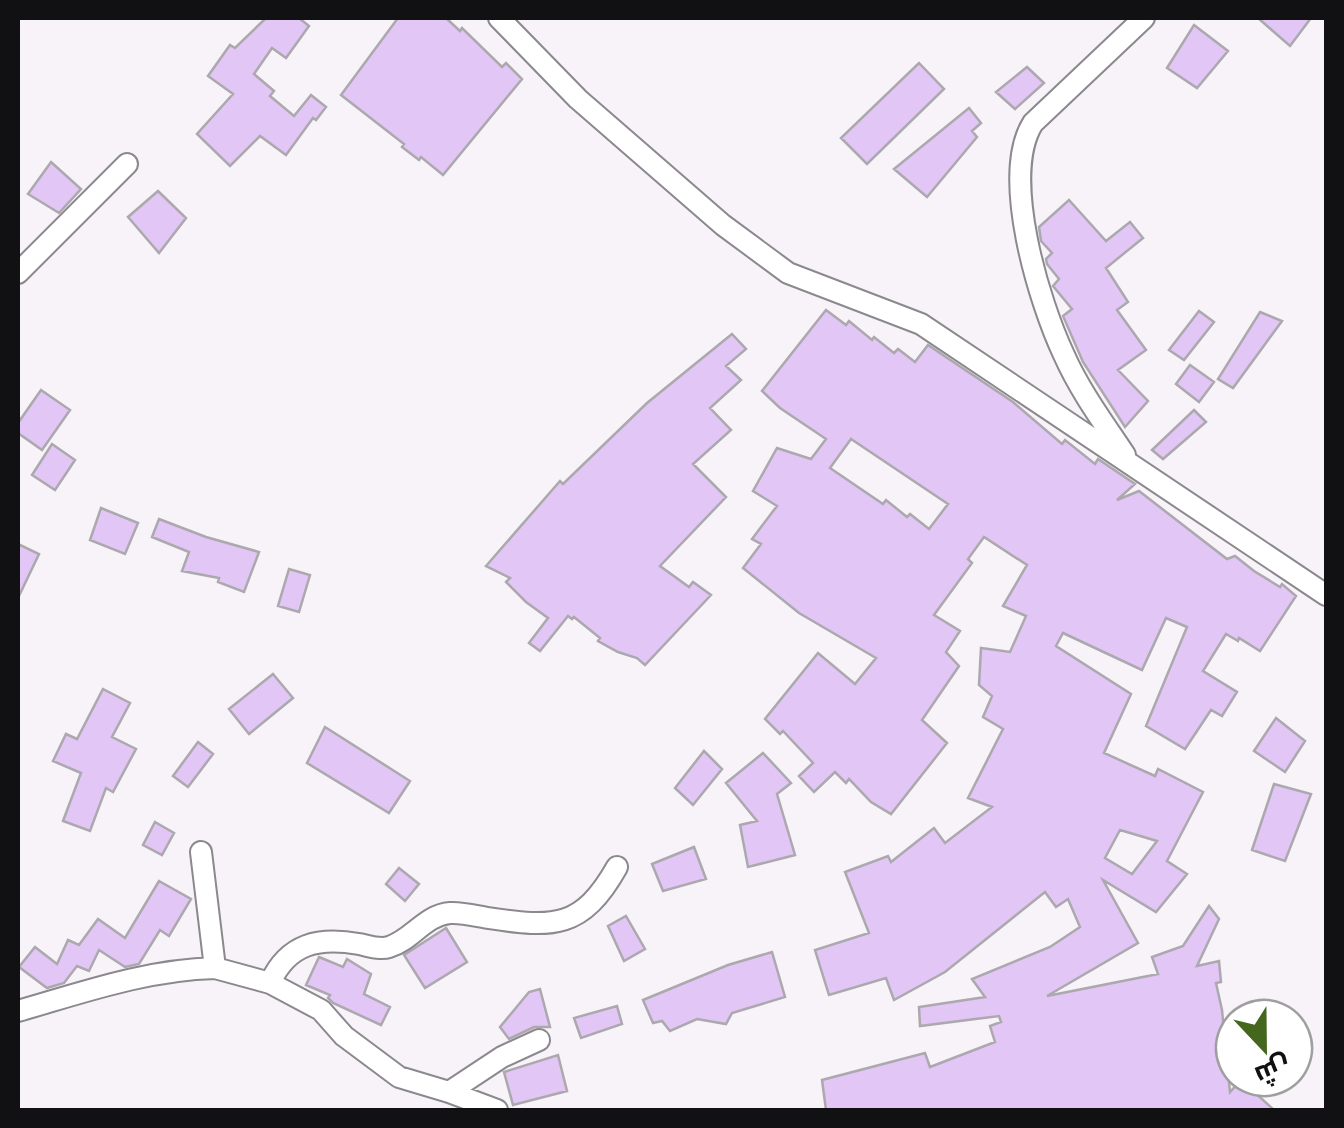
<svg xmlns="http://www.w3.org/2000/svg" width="1344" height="1128" viewBox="0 0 1344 1128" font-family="'Archivo Narrow',Cairo,sans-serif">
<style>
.building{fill:#e2c6f6;stroke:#aba8ae;stroke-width:2.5;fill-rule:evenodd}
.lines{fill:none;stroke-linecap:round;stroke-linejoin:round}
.minor-casing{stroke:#8b888e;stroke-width:24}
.minor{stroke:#fff;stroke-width:20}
</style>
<rect width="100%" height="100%" fill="#f7f3f9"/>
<path class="building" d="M266,18H299L309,26L286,58L272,48L254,74L274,91L270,96L294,116L311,95L326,107L316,120L313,118L286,155L260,136L230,166L197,134L233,94L208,76L230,45L235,48Z
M398,18H446L460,31L462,28L502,67L506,63L522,79L443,175L421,157L419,160L402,147L404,144L341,95Z
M1258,18H1311L1290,46Z
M1194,25L1228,51L1197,88L1167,68Z
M919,63L944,89L867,164L841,138Z
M1027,67L1044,83L1015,109L996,92Z
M969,108L981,123L972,131L977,137L927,197L894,169Z
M51,162L81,189L59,213L28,194Z
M158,191L186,218L159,253L128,217Z
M1069,200L1106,241L1130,222L1143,238L1106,268L1128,302L1117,310L1146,350L1118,370L1148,401L1125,427L1083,362L1063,316L1072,309L1053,286L1059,279L1047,264L1046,259L1052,253L1041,241L1039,227Z
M826,310L846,325L849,321L872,340L874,337L894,353L898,349L915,362L928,345L1013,402L1062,444L1065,440L1095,464L1098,459L1135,484L1117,500L1139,491L1227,559L1235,556L1254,571L1280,587L1282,584L1296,596L1260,651L1239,638L1238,641L1226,634L1203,671L1237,692L1222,716L1211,710L1185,749L1146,726L1187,627L1166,618L1142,670L1063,633L1056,646L1131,694L1104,753L1155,776L1158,769L1203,792L1167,861L1187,874L1156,912L1103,880L1138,943L1047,996L1158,974L1152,957L1183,946L1209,906L1219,919L1197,966L1219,961L1221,982L1216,983L1222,1010L1230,1092L1241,1080L1274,1110H826L822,1080L925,1053L930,1067L995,1042L990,1026L1001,1022L999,1016L920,1026L919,1007L985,997L972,979L1050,947L1080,927L1068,899L1056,907L1045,892L945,972L894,1000L886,978L829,995L815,950L869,933L845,872L888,856L891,862L934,828L945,843L992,807L968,798L1003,729L983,717L992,696L979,685L981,648L1010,652L1026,616L1003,606L1027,565L984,537L968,559L972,563L934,615L960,631L946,652L959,666L922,720L947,743L891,814L871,802L849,779L846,783L835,772L814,792L799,776L813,763L783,731L780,734L765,719L818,653L855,684L876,658L799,613L743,568L761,544L752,539L777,506L753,491L777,448L811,459L826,439L780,408L762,391ZM851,439L948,504L929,529L910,514L907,517L886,500L883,504L830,468ZM1120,830L1157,841L1132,874L1105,858Z
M1199,311L1214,322L1184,360L1169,350Z
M1260,312L1282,321L1233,388L1218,379Z
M732,334L746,349L726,366L741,380L710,408L731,430L693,464L726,497L660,566L689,587L693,582L711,595L645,665L637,658L618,652L598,641L600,638L574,617L572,619L568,616L540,651L529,643L548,618L526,602L506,582L510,578L486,566L560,481L563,484L647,403Z
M1190,365L1214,382L1199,402L1176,384Z
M41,390L70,410L42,450L18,433V423Z
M1194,410L1206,422L1163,459L1152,450Z
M52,444L75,460L55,490L32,475Z
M101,508L138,523L125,554L90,540Z
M159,519L206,537L259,552L244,592L218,582L219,578L182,571L189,552L152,537Z
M18,544L39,554L18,598Z
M289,569L310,575L299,612L278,606Z
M273,674L293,698L249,734L229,709Z
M103,689L130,703L112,737L136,749L113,792L106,788L90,831L63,821L81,773L53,761L66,734L77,739Z
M1276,718L1305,741L1285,772L1254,751Z
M325,727L410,781L389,813L307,763Z
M198,742L213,754L188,787L173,776Z
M704,751L722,769L693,805L675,788Z
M763,753L791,783L777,794L795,855L748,867L740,825L757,821L726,783Z
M1274,784L1311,794L1285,861L1252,850Z
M155,822L174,833L162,855L143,845Z
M694,847L706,879L663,891L652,864Z
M399,868L419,884L405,901L386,884Z
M159,881L191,899L169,936L160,930L139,964L125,967L99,950L89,971L77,966L64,983L47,988L19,967L35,947L57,964L68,940L79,945L98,919L125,938Z
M626,916L645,949L624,961L608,926Z
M446,928L467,962L425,988L404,955Z
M772,952L785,997L732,1013L726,1024L697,1019L670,1031L662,1021L653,1023L643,1000L728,965Z
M319,957L343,967L347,959L371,974L364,994L390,1007L381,1025L333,1003L328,998L330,995L306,985Z
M540,989L550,1027H534L509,1039L500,1027L529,992Z
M617,1006L622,1024L581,1038L574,1018Z
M558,1055L567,1091L513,1105L504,1072Z"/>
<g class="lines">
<g class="minor-casing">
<path id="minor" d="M499,18L578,99L723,225L788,273L921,324L1326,595
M18,273L127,164
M1125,455C1103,422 1080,391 1064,355C1039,302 1000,175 1033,123L1144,18
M215,968L270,983C288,943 319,937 359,944C369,946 380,950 389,947C412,940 425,915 450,913C461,912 476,916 488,918C554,928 582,929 617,867
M270,983L321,1010L344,1036L399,1077L449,1092L502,1057L539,1040
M18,1011C84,992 146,970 215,968L201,852
M449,1092L497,1110"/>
</g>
<use href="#minor" class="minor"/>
</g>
<rect width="1344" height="1128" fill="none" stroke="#111012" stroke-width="40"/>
<g transform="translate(1264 1048) rotate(158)"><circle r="48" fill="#ffffff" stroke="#a09fa0" stroke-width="2.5"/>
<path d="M0-8L18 38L0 25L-18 38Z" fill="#44661d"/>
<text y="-15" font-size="28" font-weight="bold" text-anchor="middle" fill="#111012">ش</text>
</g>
</svg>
